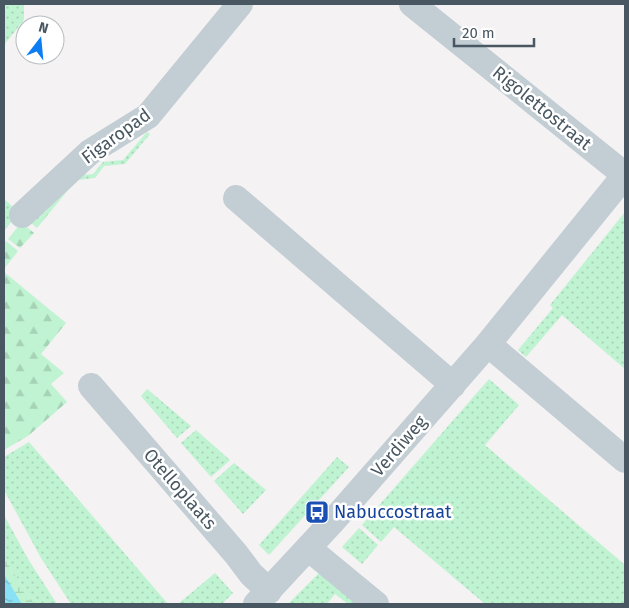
<svg xmlns="http://www.w3.org/2000/svg" width="629" height="608" viewBox="0 0 629 608" font-family="'Fira Sans',sans-serif">
<style>
.grass{fill:url(#grass-dots)}
.forest{fill:url(#forest-firs)}
.wetland{fill:url(#wetland-marsh)}
.water{fill:url(#water-ripples)}
.lines{fill:none;stroke-linecap:round;stroke-linejoin:round}
.minor{stroke:#c2cdd4;stroke-width:26}
.labels{text-anchor:middle;stroke-width:5;stroke-linejoin:round;paint-order:stroke}
.street-label{font-size:18px;fill:#485761;stroke:#fff}
.transit-label{font-size:18px;fill:#164399;stroke:#fff;text-anchor:start}
</style>
<defs>
<pattern id="grass-dots" width="8" height="8" patternUnits="userSpaceOnUse" patternTransform="scale(1.25)"><rect width="8" height="8" fill="#bff3d1"/><path d="M2 2h.1M6 6h.1" fill="none" stroke="#a6d2b6" stroke-width="1.8" stroke-linecap="round"/></pattern>
<pattern id="forest-firs" width="22" height="20" patternUnits="userSpaceOnUse" patternTransform="scale(1.25)"><rect width="22" height="20" fill="#bff3d1"/><path d="M5 1l3.5 6h-7zM16 11l3.5 6h-7z" fill="#a6d2b6"/></pattern>
<pattern id="wetland-marsh" width="20" height="14" patternUnits="userSpaceOnUse" patternTransform="scale(1.25)"><rect width="20" height="14" fill="#bff3d1"/><path d="M1 5h8M5 5V1M11 12h8M15 12V8" fill="none" stroke="#a6d2b6"/></pattern>
<pattern id="water-ripples" width="26" height="14" patternUnits="userSpaceOnUse" patternTransform="scale(1.25)"><rect width="26" height="14" fill="#89e2f3"/><path d="M2 4q2-2 4 0t4 0M15 11q2-2 4 0t4 0" fill="none" stroke="#72bac8"/></pattern>
</defs>
<rect width="100%" height="100%" fill="#f4f2f2"/>
<path class="grass" d="M4,4H24V20L4,45Z
M147,132L150,134L125,164L104,166L95,178L77,180L64,195L60,193L37,222L28,214L74,176L93,174L103,162L123,160Z
M4,199L19,212L4,231Z
M625,212V369L562,315L526,357L518,350L553,308L550,305Z
M489,379L519,405L485,445L625,565V604H485L394,527L381,542L362,525Z
M147,389L191,426L177,438L141,396Z
M196,430L230,460L211,477L181,443Z
M29,442L168,604H71L41,558L4,490V457Z
M337,457L349,467L269,555L259,545Z
M234,463L266,490L243,514L214,481Z
M4,515L28,559L57,604H34L4,558Z
M359,528L378,545L362,564L342,547Z
M320,572L355,602V604H348L335,594L327,604H288Z
M215,573L233,593L222,604H178Z"/>
<path class="forest" d="M61,193L64,195L37,228L31,223L27,227L34,233L20,248L8,239L28,214L37,222Z
M6,241L18,251L4,269V244Z
M4,272L66,323L41,354L64,373L51,384L67,402L28,436L4,450Z"/>
<path class="wetland" d="M4,558L34,604H22L4,574Z"/>
<path class="water" d="M4,574L22,604H4Z"/>
<g class="lines">
<path class="minor" d="M412,4L625,175
M236,198L453,385
M22,215L90,152L148,116L240,4
M488,344L625,460
M91,386L236,554L251,574L269,591
M308,548L376,604
M256,604L333,521L488,344L625,175"/>
</g>
<defs>
<g id="bus-square" transform="scale(1.25)"><rect x="-9" y="-9" width="18" height="18" rx="4" fill="#1a4fb4" stroke="#fff"/><path d="M-5-6H5V4H4V6H2V4H-2V6H-4V4H-5ZM-3.5-4V0h7V-4ZM-3.5 1.2v1.5H-2V1.2ZM2 1.2v1.5H3.5V1.2Z" fill="#fff"/></g>
</defs>
<g fill-rule="evenodd">
<use href="#bus-square" x="317" y="512"/>
</g>
<g class="labels">
<g class="street-label">
<text transform="translate(542 108) rotate(39)" y="6">Rigolettostraat</text>
<text transform="translate(116 136) rotate(-36)" y="6">Figaropad</text>
<text transform="translate(399 446) rotate(-49)" y="6">Verdiweg</text>
<text transform="translate(180 489) rotate(49)" y="6">Otelloplaats</text>
</g>
<g class="transit-label">
<text x="334" y="518">Nabuccostraat</text>
</g>
</g>
<rect width="629" height="608" fill="none" stroke="#485761" stroke-width="10"/>
<g transform="translate(40 40) rotate(16)"><circle r="24" fill="#ffffff" stroke="#b6bcc0"/>
<path d="M0-4L9 19L0 12L-9 19Z" fill="#0d7df4"/>
<text y="-8" font-size="14" font-weight="bold" text-anchor="middle" fill="#485761">N</text>
</g>
<path d="M454 38v8h80v-8" fill="none" stroke="#485761" stroke-width="2.5"/>
<text x="462" y="38" font-size="15" fill="#485761" stroke="#ffffff" stroke-width="4" paint-order="stroke">20 m</text>
</svg>
